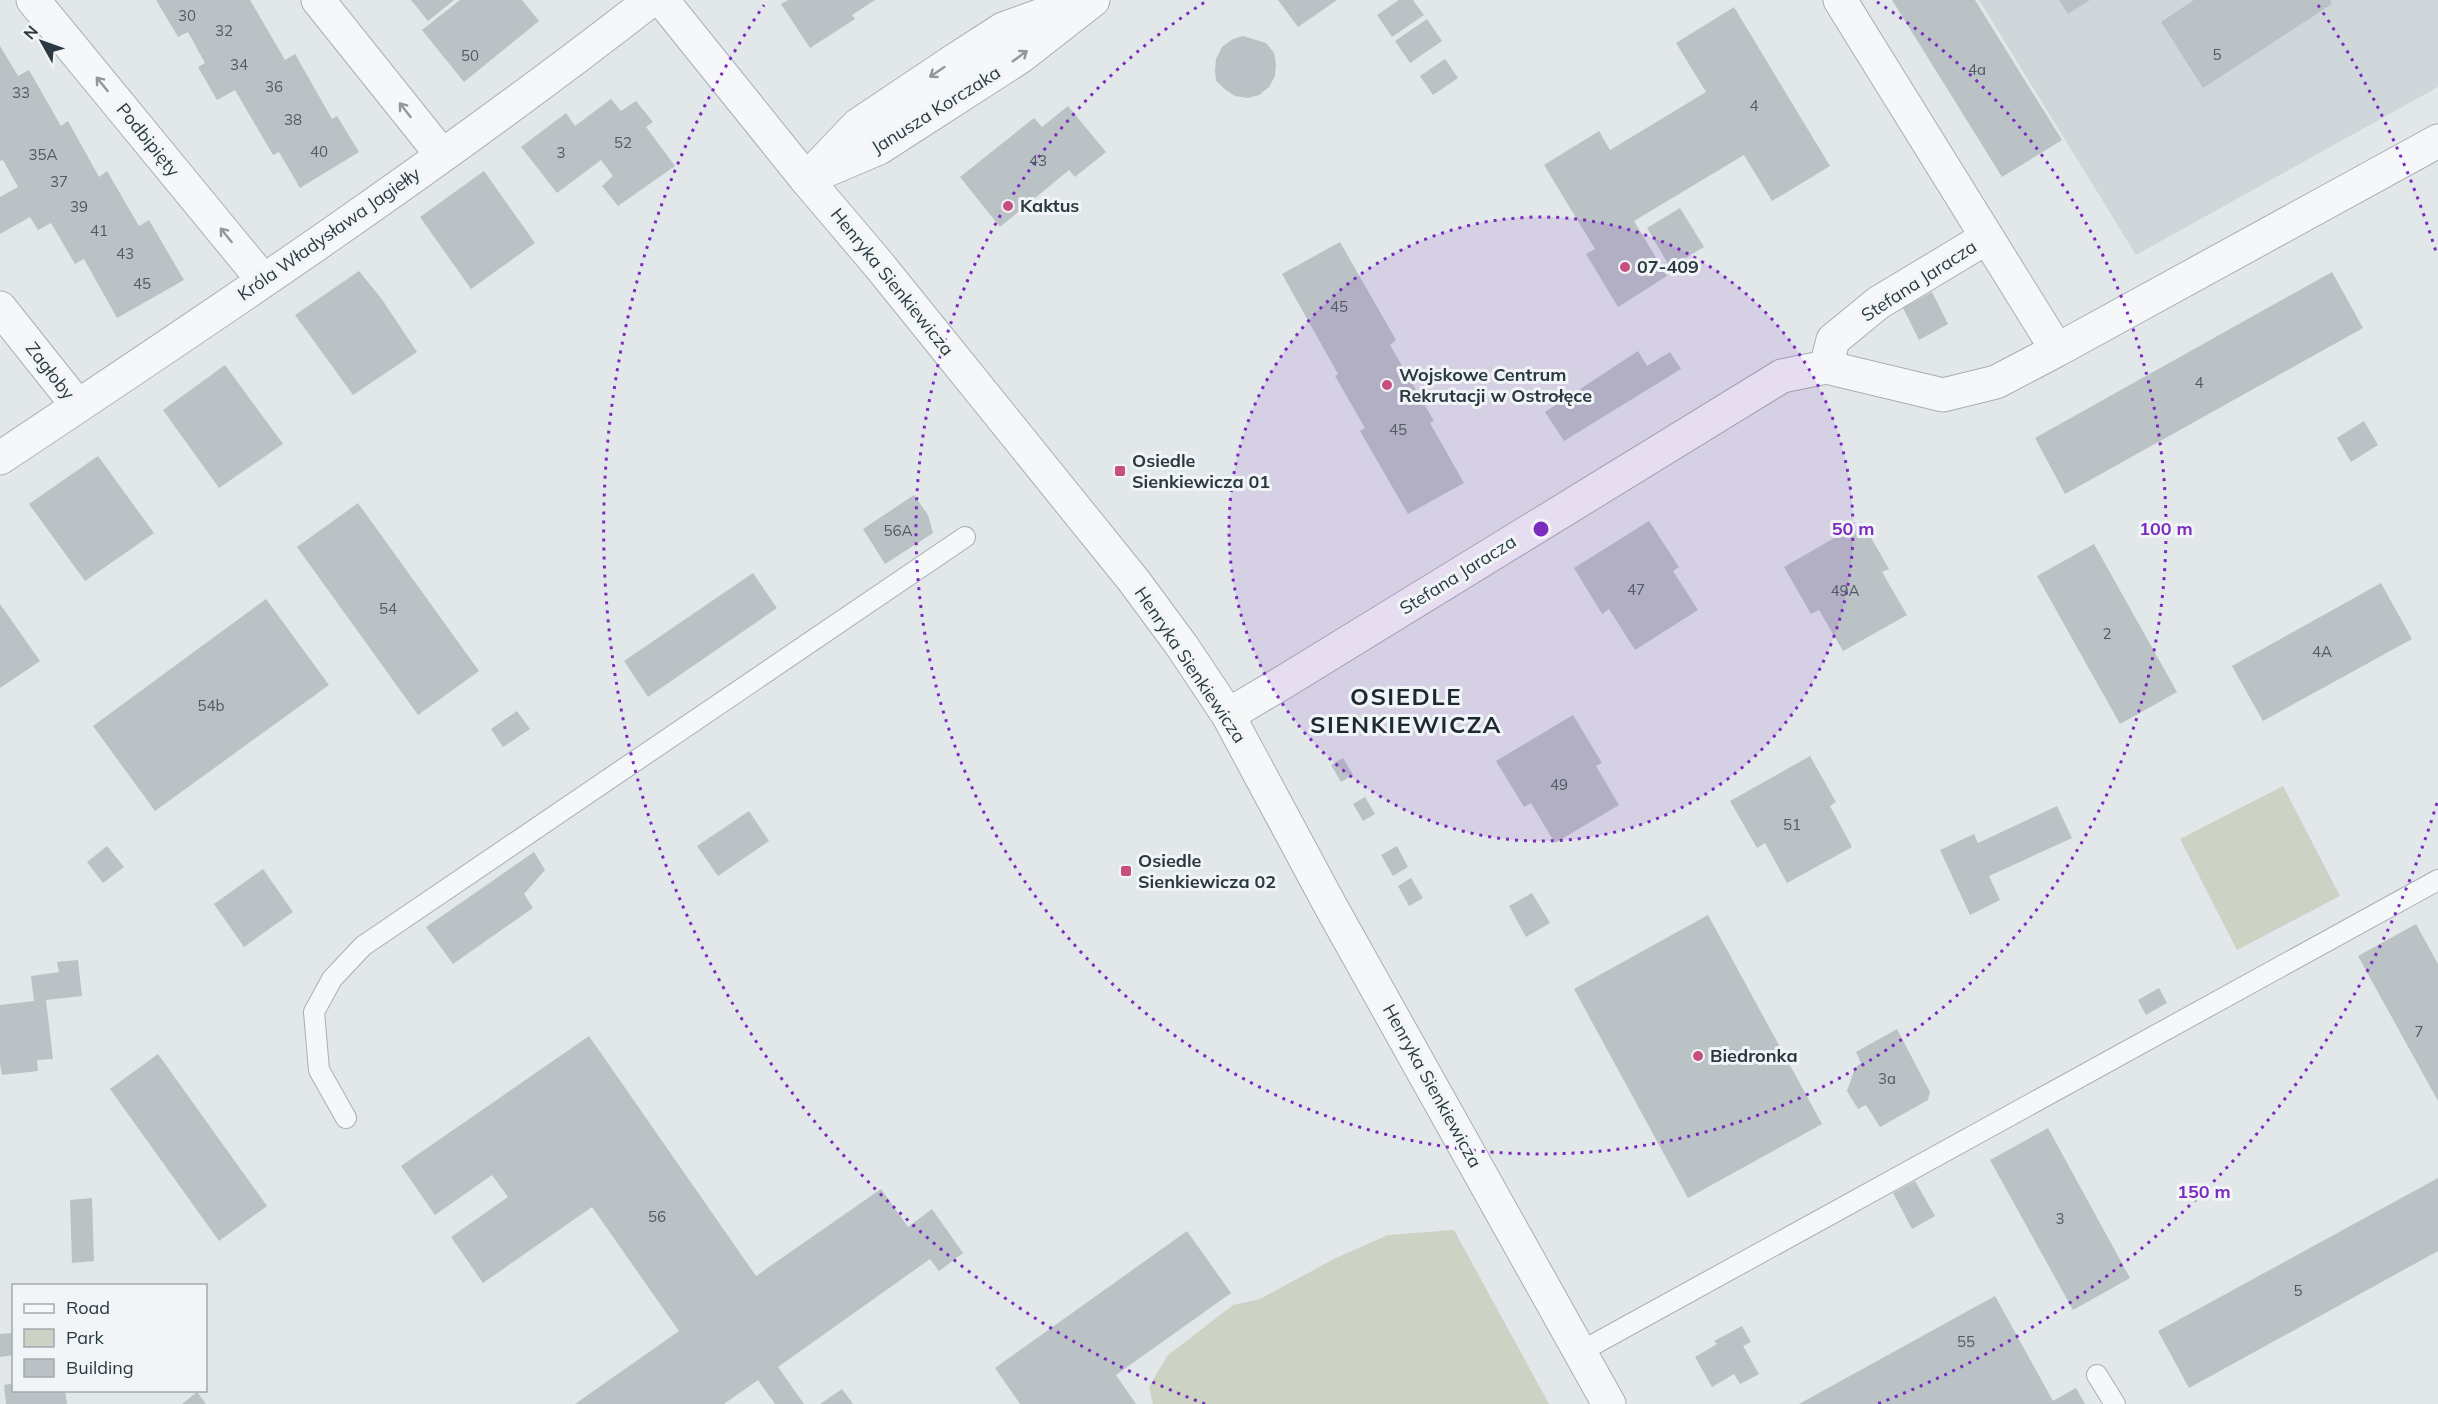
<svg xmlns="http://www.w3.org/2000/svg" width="2438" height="1404" viewBox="0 0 2438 1404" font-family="Mulish,sans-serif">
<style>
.built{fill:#d0d7db}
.green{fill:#ccd3c4}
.building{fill:#bac2c6}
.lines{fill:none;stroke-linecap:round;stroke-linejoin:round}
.service-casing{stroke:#a7afb4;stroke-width:22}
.minor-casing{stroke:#a7afb4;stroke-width:35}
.tertiary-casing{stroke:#a7afb4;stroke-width:35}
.service{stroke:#f5f7f8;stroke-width:20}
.minor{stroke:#f5f7f8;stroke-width:33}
.tertiary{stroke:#f5f7f8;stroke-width:33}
.oneway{stroke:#90989c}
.ring{fill:none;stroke:#7b2cbf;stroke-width:3;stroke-dasharray:3 6}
.poi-dot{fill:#c74f80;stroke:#f2f5f7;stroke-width:2}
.labels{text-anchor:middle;stroke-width:6;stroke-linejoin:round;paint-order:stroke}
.number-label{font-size:15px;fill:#4f5b62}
.street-label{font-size:18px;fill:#2b3941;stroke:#f2f5f7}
.poi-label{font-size:18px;font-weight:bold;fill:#2b3941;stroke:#f2f5f7;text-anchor:start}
.district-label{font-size:24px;font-weight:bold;letter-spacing:1.5px;fill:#1d2932;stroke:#f2f5f7}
.centre{fill:#7b2cbf;stroke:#f2f5f7;stroke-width:3}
.ring-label{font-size:18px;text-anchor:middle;font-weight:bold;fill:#7b2cbf;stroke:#f2f5f7;stroke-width:6;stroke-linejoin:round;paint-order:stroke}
</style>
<rect width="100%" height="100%" fill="#e2e7ea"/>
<path class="built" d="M1979,0H2438V87L2136,255Z"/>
<path class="green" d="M2283,786L2340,896L2237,950L2180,839Z
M1454,1230L1549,1404H1153L1149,1387L1167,1356L1233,1305L1260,1299L1334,1259L1388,1235Z"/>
<path class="building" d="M156,0H250L285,60L295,54L332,119L337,116L359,152L300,188L279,152L273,155L235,90L217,100L198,67L205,63L188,32L178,37Z
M411,0H454L428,21Z
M460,0H522L539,21L464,82L422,30Z
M788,0H875L852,15L855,19L810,48L781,4Z
M1278,0H1337L1298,27Z
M1399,0H1413L1424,15L1392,37L1377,15Z
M1892,0H1975L2062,140L2002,177Z
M2059,0H2090L2068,14Z
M2194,0H2330L2332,4L2203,88L2161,22Z
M1734,7L1830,166L1772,201L1744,155L1634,221L1667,276L1618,307L1586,254L1595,249L1544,165L1599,131L1610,150L1706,92L1676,43Z
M1427,19L1442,41L1410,63L1395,41Z
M1243,36L1266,43L1274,53L1276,64L1275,76L1269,87L1259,95L1248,98L1235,96L1226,90L1216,81L1215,70L1216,59L1222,47L1233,39Z
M0,46L18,76L29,70L61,126L68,121L99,177L107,171L139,226L149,220L184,280L117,318L84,259L75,264L51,223L38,230L30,217L0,234V197L18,187L3,160L0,161Z
M1445,59L1458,78L1433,95L1420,76Z
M611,99L621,111L636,101L653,122L646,127L675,166L618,206L602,186L613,176L601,160L557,193L521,147L566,113L575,126Z
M1068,106L1106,152L1075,177L1069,170L1000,227L960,177L1034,118L1042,127Z
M484,171L535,243L471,289L420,217Z
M1680,208L1704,247L1670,267L1647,228Z
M1340,242L1396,340L1390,345L1434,421L1430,423L1464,483L1408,514L1360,431L1365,428L1335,376L1338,374L1282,274Z
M359,271L381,298L417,352L353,395L295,315Z
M2332,272L2363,328L2065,494L2035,438Z
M1932,292L1948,324L1919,340L1903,308Z
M1638,351L1647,366L1670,352L1681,369L1564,441L1545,412Z
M225,365L283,444L219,488L163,410Z
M2364,421L2378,445L2351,462L2337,438Z
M98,456L154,533L85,581L29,504Z
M914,495L928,515L933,533L885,564L863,529Z
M358,503L479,671L418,715L297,547Z
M1649,521L1679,567L1673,571L1698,610L1635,650L1609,609L1602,614L1574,568Z
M1862,522L1889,569L1882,572L1907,615L1843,651L1819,610L1811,614L1784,567Z
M2094,544L2177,692L2120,724L2037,576Z
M753,573L777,608L648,697L624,661Z
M2381,583L2412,639L2263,721L2232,666Z
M266,599L329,685L155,811L93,726Z
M0,604L40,661L0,688Z
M517,711L530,729L503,747L491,729Z
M1573,715L1602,763L1596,766L1619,805L1555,843L1531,803L1524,807L1496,761Z
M1810,756L1836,802L1830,806L1852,847L1787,883L1765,843L1757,848L1730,801Z
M1343,758L1353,775L1341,782L1331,765Z
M1365,797L1375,814L1363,821L1353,804Z
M2057,806L2072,838L1989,876L2000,900L1970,915L1940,850L1974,834L1978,843Z
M749,811L769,841L718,876L697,846Z
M107,846L124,867L103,883L87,862Z
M1397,846L1408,867L1393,876L1381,855Z
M534,852L545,870L524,894L533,908L453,964L426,927Z
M263,869L293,912L244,947L214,904Z
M1411,878L1423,898L1409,906L1398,886Z
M1532,893L1550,923L1526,937L1509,906Z
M1708,915L1822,1124L1688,1198L1574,989Z
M2416,924L2438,964V1101L2358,956Z
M78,960L82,996L46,1000L53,1059L37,1060L38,1071L2,1075L0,1064V1005L34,1001L31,976L59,972L57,962Z
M2159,988L2167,1003L2146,1015L2138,1000Z
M1897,1029L1930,1092L1928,1100L1880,1127L1866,1105L1858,1109L1847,1091L1855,1068L1861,1063L1856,1052Z
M589,1036L756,1276L881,1189L908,1227L932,1209L963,1253L939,1271L930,1259L778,1367L804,1404H775L758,1380L724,1404H575L679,1331L592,1207L483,1283L451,1237L508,1197L492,1175L435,1215L401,1166Z
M158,1054L267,1206L219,1241L110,1089Z
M2048,1128L2130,1278L2073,1310L1990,1160Z
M2438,1178V1251L2189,1388L2158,1331Z
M1915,1181L1935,1216L1912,1229L1893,1193Z
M92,1198L94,1261L72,1263L70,1200Z
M1187,1231L1231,1293L1116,1375L1136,1404H1020L995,1368Z
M1995,1296L2053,1401L2076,1388L2085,1404H1799Z
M1742,1326L1751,1342L1743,1346L1759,1374L1740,1384L1734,1374L1712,1387L1695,1357L1717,1344L1714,1341Z
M14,1333V1355L0,1357V1334Z
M14,1383V1390H65L67,1404H6L4,1385Z
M842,1389L853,1404H820Z
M197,1392L206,1404H182Z"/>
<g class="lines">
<g class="service-casing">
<path id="service" d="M346,1118L319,1070L314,1012L332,979L363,946L965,537
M1580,1352L2438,880
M2097,1375L2115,1404"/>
</g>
<g class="minor-casing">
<path id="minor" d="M33,0L263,280
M318,0L442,155
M1840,0L2057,350L2438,141
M806,179L879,265L1134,581L1182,646L1228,715L1330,905L1609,1404
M0,308L78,406
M1826,367L1833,340L1878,303L1986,238
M0,458C221,311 442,163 651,0
M1228,715L1287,680L1782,376L1826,367L1943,395L1996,382L2057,350"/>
</g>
<g class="tertiary-casing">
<path id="tertiary" d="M662,0L806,179
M816,169L858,125L952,62L1003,29L1075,3
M806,179L879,148L1020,57L1093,0"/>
</g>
<use href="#service" class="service"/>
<use href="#minor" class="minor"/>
<use href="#tertiary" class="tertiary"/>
</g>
<defs><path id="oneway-shaft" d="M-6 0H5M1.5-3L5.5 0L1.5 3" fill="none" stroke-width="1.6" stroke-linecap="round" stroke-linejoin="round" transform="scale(1.5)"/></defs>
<g class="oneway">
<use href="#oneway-shaft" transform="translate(1020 56) rotate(-36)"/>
<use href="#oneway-shaft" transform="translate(937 72) rotate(146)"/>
<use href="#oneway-shaft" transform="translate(102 84) rotate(-129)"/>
<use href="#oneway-shaft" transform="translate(405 110) rotate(-128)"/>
<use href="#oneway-shaft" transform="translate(226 235) rotate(-129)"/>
</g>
<circle cx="1541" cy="529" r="312" fill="#7b2cbf" fill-opacity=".12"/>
<g class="ring">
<circle cx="1541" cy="529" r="312"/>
<path d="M1877 2A625 625 0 1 1 1205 2"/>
<path d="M2437 803A937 937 0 0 1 1877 1404M1205 1404A937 937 0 0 1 764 5M2318 5A937 937 0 0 1 2437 255"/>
</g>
<g class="poi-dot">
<circle cx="1008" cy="206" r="6"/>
<circle cx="1625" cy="267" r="6"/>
<circle cx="1387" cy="385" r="6"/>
<rect x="1114" y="465" width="12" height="12" rx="3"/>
<rect x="1120" y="865" width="12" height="12" rx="3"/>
<circle cx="1698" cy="1056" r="6"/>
</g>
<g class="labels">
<g class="number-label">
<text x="187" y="21">30</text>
<text x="224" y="36">32</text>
<text x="2217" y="60">5</text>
<text x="470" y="61">50</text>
<text x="239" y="70">34</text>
<text x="1977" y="75">4a</text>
<text x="274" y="92">36</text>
<text x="21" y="98">33</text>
<text x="1754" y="111">4</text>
<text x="293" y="125">38</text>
<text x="623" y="148">52</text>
<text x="319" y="157">40</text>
<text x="561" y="158">3</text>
<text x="43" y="160">35A</text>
<text x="1038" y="166">43</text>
<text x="59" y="187">37</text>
<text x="79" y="212">39</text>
<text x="99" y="236">41</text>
<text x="125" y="259">43</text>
<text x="142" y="289">45</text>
<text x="1339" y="312">45</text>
<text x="2199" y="388">4</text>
<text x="1398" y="435">45</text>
<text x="898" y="536">56A</text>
<text x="1636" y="595">47</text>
<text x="1845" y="596">49A</text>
<text x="388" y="614">54</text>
<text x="2107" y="639">2</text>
<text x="2322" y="657">4A</text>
<text x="211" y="711">54b</text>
<text x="1559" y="790">49</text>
<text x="1792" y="830">51</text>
<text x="2419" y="1037">7</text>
<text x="1887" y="1084">3a</text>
<text x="657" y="1222">56</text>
<text x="2060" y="1224">3</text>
<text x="2298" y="1296">5</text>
<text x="1966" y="1347">55</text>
</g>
<g class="street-label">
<text transform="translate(936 110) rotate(-32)" y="6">Janusza Korczaka</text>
<text transform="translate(148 140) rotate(51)" y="6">Podbipięty</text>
<text transform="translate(329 234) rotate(-35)" y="6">Króla Władysława Jagiełły</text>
<text transform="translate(1919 281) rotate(-33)" y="6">Stefana Jaracza</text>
<text transform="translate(892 282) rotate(51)" y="6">Henryka Sienkiewicza</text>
<text transform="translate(50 371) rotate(52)" y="6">Zagłoby</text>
<text transform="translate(1458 575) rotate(-32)" y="6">Stefana Jaracza</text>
<text transform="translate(1190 665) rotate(56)" y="6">Henryka Sienkiewicza</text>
<text transform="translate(1432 1086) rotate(61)" y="6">Henryka Sienkiewicza</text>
</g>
<g class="poi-label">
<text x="1020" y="212">Kaktus</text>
<text x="1637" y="273">07-409</text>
<text x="1399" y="381">Wojskowe Centrum<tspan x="1399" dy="21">Rekrutacji w Ostrołęce</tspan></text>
<text x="1132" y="467">Osiedle<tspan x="1132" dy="21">Sienkiewicza 01</tspan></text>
<text x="1138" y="867">Osiedle<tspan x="1138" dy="21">Sienkiewicza 02</tspan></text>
<text x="1710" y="1062">Biedronka</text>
</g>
<g class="district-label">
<text x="1406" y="705">OSIEDLE<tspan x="1406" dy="28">SIENKIEWICZA</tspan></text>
</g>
</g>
<circle cx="1541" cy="529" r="9" class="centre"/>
<g class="ring-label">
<text x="1853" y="535">50 m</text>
<text x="2166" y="535">100 m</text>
<text x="2204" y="1198">150 m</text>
</g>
<rect x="12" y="1284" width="195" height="108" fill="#f2f5f7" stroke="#a2aaae" stroke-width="1.5"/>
<rect x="24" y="1304" width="30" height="9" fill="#f5f7f8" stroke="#a2aaae" stroke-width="1.5"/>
<text x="66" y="1314" font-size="18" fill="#2b3941">Road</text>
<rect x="24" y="1329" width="30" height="18" fill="#ccd3c4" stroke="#a2aaae" stroke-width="1.5"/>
<text x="66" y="1344" font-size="18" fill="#2b3941">Park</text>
<rect x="24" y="1359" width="30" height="18" fill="#bac2c6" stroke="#a2aaae" stroke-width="1.5"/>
<text x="66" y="1374" font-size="18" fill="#2b3941">Building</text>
<g transform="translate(42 42) rotate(310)" stroke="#f2f5f7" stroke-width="4.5" paint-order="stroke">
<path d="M0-4.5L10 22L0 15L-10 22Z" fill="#2b3941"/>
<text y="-9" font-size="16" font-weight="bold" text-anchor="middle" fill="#2b3941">N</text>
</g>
</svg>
